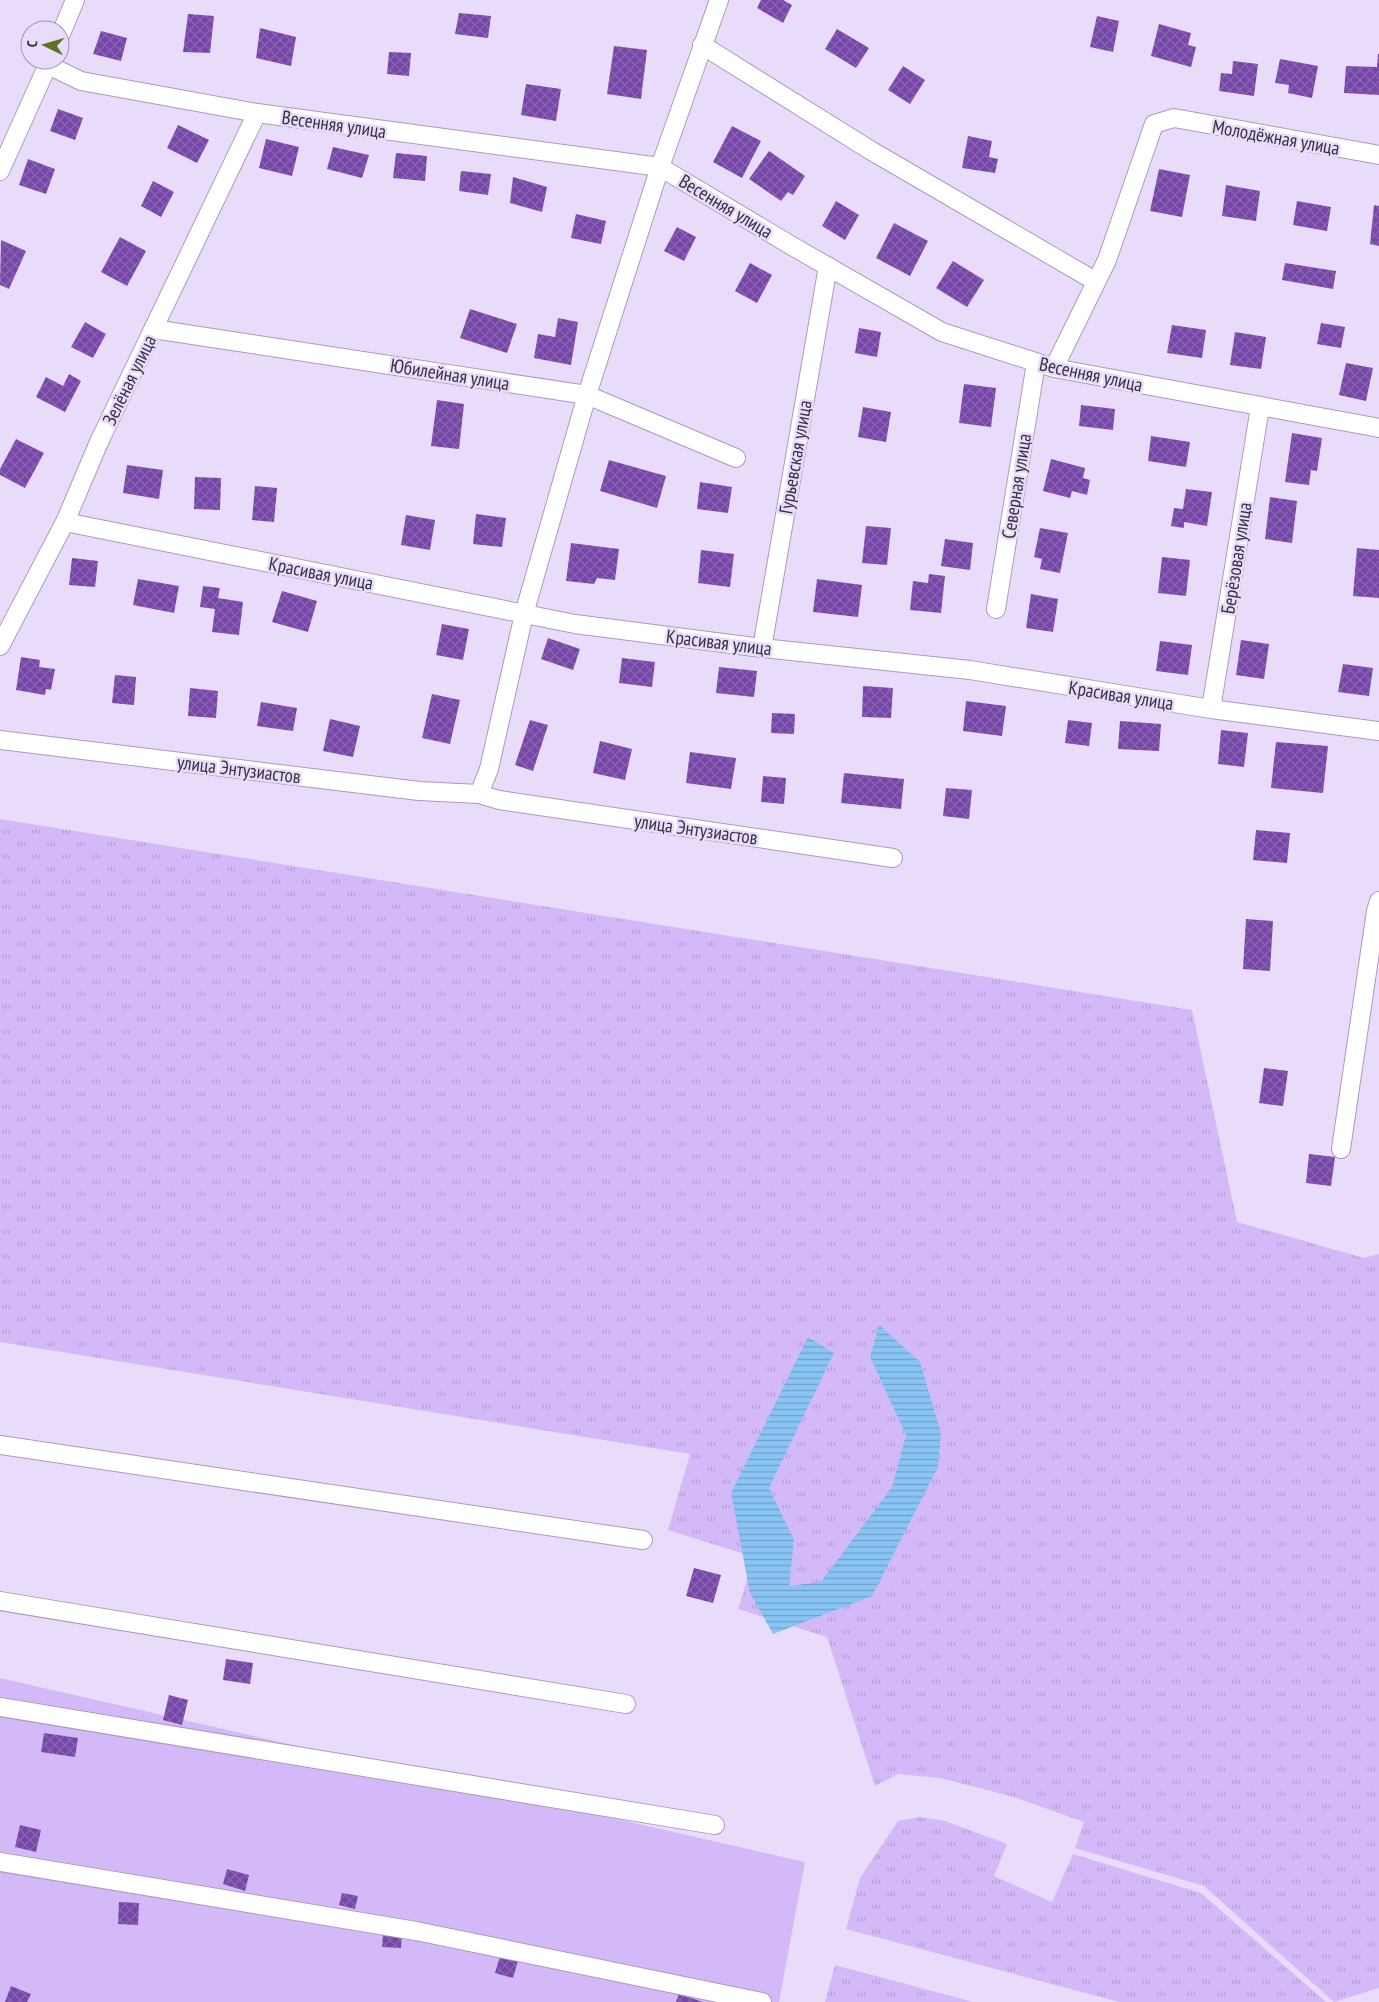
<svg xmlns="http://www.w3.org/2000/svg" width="1379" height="2002" viewBox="0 0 1379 2002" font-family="'PT Sans Narrow',sans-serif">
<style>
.grass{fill:url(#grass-tufts)}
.green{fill:#d4b9f8}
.water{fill:url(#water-rules)}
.building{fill:url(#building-cross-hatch)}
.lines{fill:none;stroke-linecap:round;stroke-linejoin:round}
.minor-casing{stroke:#aa9bbe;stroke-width:20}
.minor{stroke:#fff;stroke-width:18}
.labels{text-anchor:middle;stroke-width:5;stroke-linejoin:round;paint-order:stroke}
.street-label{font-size:19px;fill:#37303f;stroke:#e9dcfb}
</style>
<defs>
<pattern id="grass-tufts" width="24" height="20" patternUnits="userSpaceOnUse" patternTransform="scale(1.25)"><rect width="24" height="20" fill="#d4b9f8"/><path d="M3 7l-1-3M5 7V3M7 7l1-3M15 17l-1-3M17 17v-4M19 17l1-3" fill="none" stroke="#b79fd6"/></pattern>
<pattern id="water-rules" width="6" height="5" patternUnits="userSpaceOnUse" patternTransform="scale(1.25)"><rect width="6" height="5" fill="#89c4f5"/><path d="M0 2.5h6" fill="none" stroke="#71a0c8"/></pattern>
<pattern id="building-cross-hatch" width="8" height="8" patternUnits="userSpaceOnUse" patternTransform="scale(1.25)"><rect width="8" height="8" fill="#7746a9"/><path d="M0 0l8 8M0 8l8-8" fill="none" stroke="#8a65b0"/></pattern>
</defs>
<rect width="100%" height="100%" fill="#e9dcfb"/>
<path class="grass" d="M0,819L1192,1010L1237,1222L1364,1258L1379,1254V1988L1334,2002L1204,1886L1075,1848L1084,1822L1014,1797L940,1778L898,1774L875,1786L827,1637L738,1609L754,1557L668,1530L690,1454L0,1342Z
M920,1817L945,1821L1007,1844L994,1876L1052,1902L1073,1854L1201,1893L1326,2002H1119L846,1929L860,1878L898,1821Z
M835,1965L973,2002H825Z"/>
<path class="green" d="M0,1678L805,1862L779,2002H0Z"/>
<path class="water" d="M879,1325L920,1362L941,1433L938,1467L872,1596L773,1634L750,1593L731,1493L808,1337L834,1353L769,1488L794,1540L789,1586L821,1582L892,1487L906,1435L870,1357Z"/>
<path class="building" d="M761,0H783L792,5L783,23L757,8Z
M459,13L491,16L488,38L455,34Z
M188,14L214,16L210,53L183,52Z
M1097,16L1119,21L1113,52L1090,47Z
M1159,24L1191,33L1188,45L1196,47L1191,67L1151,56Z
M260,28L296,37L291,66L256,58Z
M837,29L869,48L856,68L825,49Z
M101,31L127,38L121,61L93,54Z
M614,46L647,50L641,99L607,94Z
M389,52L411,53L409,76L387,74Z
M1378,54H1379V95L1344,93L1346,66L1377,67Z
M1280,59L1318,66L1312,98L1288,93L1289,85L1275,83Z
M1233,61L1258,64L1254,96L1219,91L1221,73L1232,74Z
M903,66L925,80L910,104L888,90Z
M526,84L561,89L556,121L521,115Z
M58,109L83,118L75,140L50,131Z
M178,125L209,140L197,163L167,148Z
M732,126L761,141L742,178L713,162Z
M968,136L992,141L989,157L998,159L995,173L962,168Z
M266,139L299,147L292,176L259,168Z
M333,147L369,155L362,178L327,169Z
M769,151L805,176L793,195L788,192L781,201L749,179Z
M396,153L427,156L425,181L393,178Z
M28,159L55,169L46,194L19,185Z
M1159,169L1190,175L1182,217L1150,211Z
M461,171L491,174L488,195L459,191Z
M513,177L547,187L542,212L510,203Z
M153,181L174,192L161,217L141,206Z
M1226,185L1260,191L1256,221L1222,216Z
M836,201L859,215L845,240L822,226Z
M1297,201L1331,207L1327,231L1293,225Z
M1374,205L1379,206V246L1370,244Z
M576,214L606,221L601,244L571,238Z
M894,223L928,241L910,276L876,258Z
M677,227L696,237L684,261L664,251Z
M120,237L146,251L127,286L101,272Z
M1,240L26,251L9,289L0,285Z
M953,261L984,280L967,307L936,288Z
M750,263L772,275L757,303L735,291Z
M1285,263L1336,271L1333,289L1282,280Z
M470,309L517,324L507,353L460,338Z
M558,318L578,322L571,365L534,358L538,334L555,337Z
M85,322L106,334L93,358L71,347Z
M1321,323L1345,327L1341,348L1317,344Z
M1172,325L1206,330L1202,358L1167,353Z
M859,328L881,332L877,357L855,353Z
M1235,332L1266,337L1261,369L1230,365Z
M1346,363L1373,368L1366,401L1339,395Z
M69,374L81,381L65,412L36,397L46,377L63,386Z
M964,384L996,388L991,427L959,423Z
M437,400L464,404L459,449L431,446Z
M1081,405L1115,409L1113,430L1079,426Z
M863,407L891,412L886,442L858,437Z
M1292,433L1322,438L1317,471L1311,470L1309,485L1285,482Z
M1151,436L1190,442L1186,467L1148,461Z
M16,439L44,453L25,488L0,475V469Z
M1051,459L1085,468L1083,478L1090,480L1087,495L1072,491L1070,498L1043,491Z
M609,460L666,476L657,508L600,491Z
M127,465L163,470L159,499L123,493Z
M195,477L221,478L220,510L194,509Z
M700,482L732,487L728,513L697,509Z
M255,486L277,488L274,522L252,520Z
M1186,489L1212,492L1207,526L1184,522V528L1171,526L1174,508L1183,509Z
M1270,497L1297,501L1292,543L1265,539Z
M476,514L506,518L502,547L473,544Z
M406,515L435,520L430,550L401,545Z
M866,526L891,528L887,565L862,563Z
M1040,528L1068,533L1060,573L1040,569L1042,559L1034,557Z
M945,539L973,543L970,570L941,566Z
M571,543L619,549L615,580L597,578L594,584L566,581Z
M1357,548L1379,550V598L1353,596Z
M701,550L734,554L730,587L698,583Z
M1162,557L1190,560L1186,596L1158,593Z
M72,558L98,561L95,587L69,585Z
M929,574L945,576L941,613L910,610L913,581L928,583Z
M138,579L179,586L174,613L133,605Z
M817,579L862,585L858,617L813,612Z
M203,586L220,588L218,598L243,602L239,635L212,632L215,609L200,607Z
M282,591L317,601L308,632L272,622Z
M1031,594L1058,599L1053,632L1026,628Z
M442,624L469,629L463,660L436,655Z
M548,638L580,649L573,670L541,659Z
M1241,640L1269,644L1264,679L1236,675Z
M1160,641L1192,645L1188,675L1156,671Z
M21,657L40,660L39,667L55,669L51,690L46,689L45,695L16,690Z
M622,658L655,662L652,687L619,683Z
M1343,664L1373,668L1369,696L1338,692Z
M719,667L757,671L754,697L716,693Z
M115,675L136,677L134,705L112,703Z
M863,686L893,688L891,718L862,717Z
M190,688L218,691L216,718L188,716Z
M432,694L460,700L450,744L422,738Z
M966,701L1006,706L1002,736L963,731Z
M261,702L297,708L293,731L257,726Z
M772,713L795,714L794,734L771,733Z
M330,719L360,726L353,757L323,751Z
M530,720L548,725L533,771L515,765Z
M1068,720L1092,723L1089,746L1065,743Z
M1120,721L1161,724L1159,751L1118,749Z
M1221,730L1248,733L1244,767L1218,764Z
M600,741L632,749L625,780L593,773Z
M1276,742L1328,746L1323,793L1271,788Z
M690,752L736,758L731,789L686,783Z
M844,773L904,779L901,809L841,803Z
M763,776L786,778L784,804L761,802Z
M946,788L972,790L969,819L943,816Z
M1256,830L1290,833L1287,863L1253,860Z
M1246,919L1273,921L1270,971L1243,969Z
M1264,1068L1288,1071L1283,1106L1259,1103Z
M1309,1154L1335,1157L1331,1186L1306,1183Z
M694,1568L721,1575L713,1603L686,1596Z
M226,1659L253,1663L250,1684L223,1680Z
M169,1695L188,1700L182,1725L163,1720Z
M44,1733L78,1738L75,1757L41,1752Z
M20,1825L41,1830L36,1852L15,1847Z
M227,1869L249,1875L245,1891L223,1884Z
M342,1893L358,1896L355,1909L339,1905Z
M119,1902L139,1903L138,1925L118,1924Z
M383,1934L402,1935L401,1948L382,1947Z
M500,1956L518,1961L513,1978L495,1973Z
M11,1986L31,1994L27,2002H5Z
M679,1994L703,2002H676Z"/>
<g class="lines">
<g class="minor-casing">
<path id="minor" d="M719,0L660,167L587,395L524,614L489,769L479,794L499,800L893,858
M60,36L75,0
M702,45L870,150L1095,281
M48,65L81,81L257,113L660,167L792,246L942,332L1054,368L1379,428
M0,171L50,60
M153,329L587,395L736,458
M1054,368L1107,260L1154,124L1174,118L1379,155
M65,522L575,624L762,648L970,670L1211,709L1379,731
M996,609L1036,363
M0,646L65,522L99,442L257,113
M762,648L828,266
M1211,709L1260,407
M0,740L419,791L479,794
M1341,1149L1376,911L1379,901
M0,1445L643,1540
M0,1601L626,1704
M0,1707L715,1825
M0,1862L416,1931L762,2002"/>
</g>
<use href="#minor" class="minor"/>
</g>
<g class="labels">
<g class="street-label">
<text transform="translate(334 124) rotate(8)" y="7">Весенняя улица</text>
<text transform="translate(1276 137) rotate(10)" y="7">Молодёжная улица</text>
<text transform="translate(726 206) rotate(31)" y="7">Весенняя улица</text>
<text transform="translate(450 374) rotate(9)" y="7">Юбилейная улица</text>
<text transform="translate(1091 374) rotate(12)" y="7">Весенняя улица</text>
<text transform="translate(129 380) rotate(-64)" y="7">Зелёная улица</text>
<text transform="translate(795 457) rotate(-80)" y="7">Гурьевская улица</text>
<text transform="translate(1016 486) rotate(-81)" y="7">Северная улица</text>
<text transform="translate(1236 558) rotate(-81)" y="7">Берёзовая улица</text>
<text transform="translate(321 573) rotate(11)" y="7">Красивая улица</text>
<text transform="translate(719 642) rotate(7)" y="7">Красивая улица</text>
<text transform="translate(1121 695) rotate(9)" y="7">Красивая улица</text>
<text transform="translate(239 769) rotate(7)" y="7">улица Энтузиастов</text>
<text transform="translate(696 829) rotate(8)" y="7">улица Энтузиастов</text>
</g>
</g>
<g transform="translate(45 45) rotate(275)"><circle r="24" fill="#e9dcfb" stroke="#a297b0"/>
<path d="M0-4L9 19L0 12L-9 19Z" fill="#5c7324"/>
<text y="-8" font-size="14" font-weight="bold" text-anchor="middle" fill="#37303f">С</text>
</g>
</svg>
